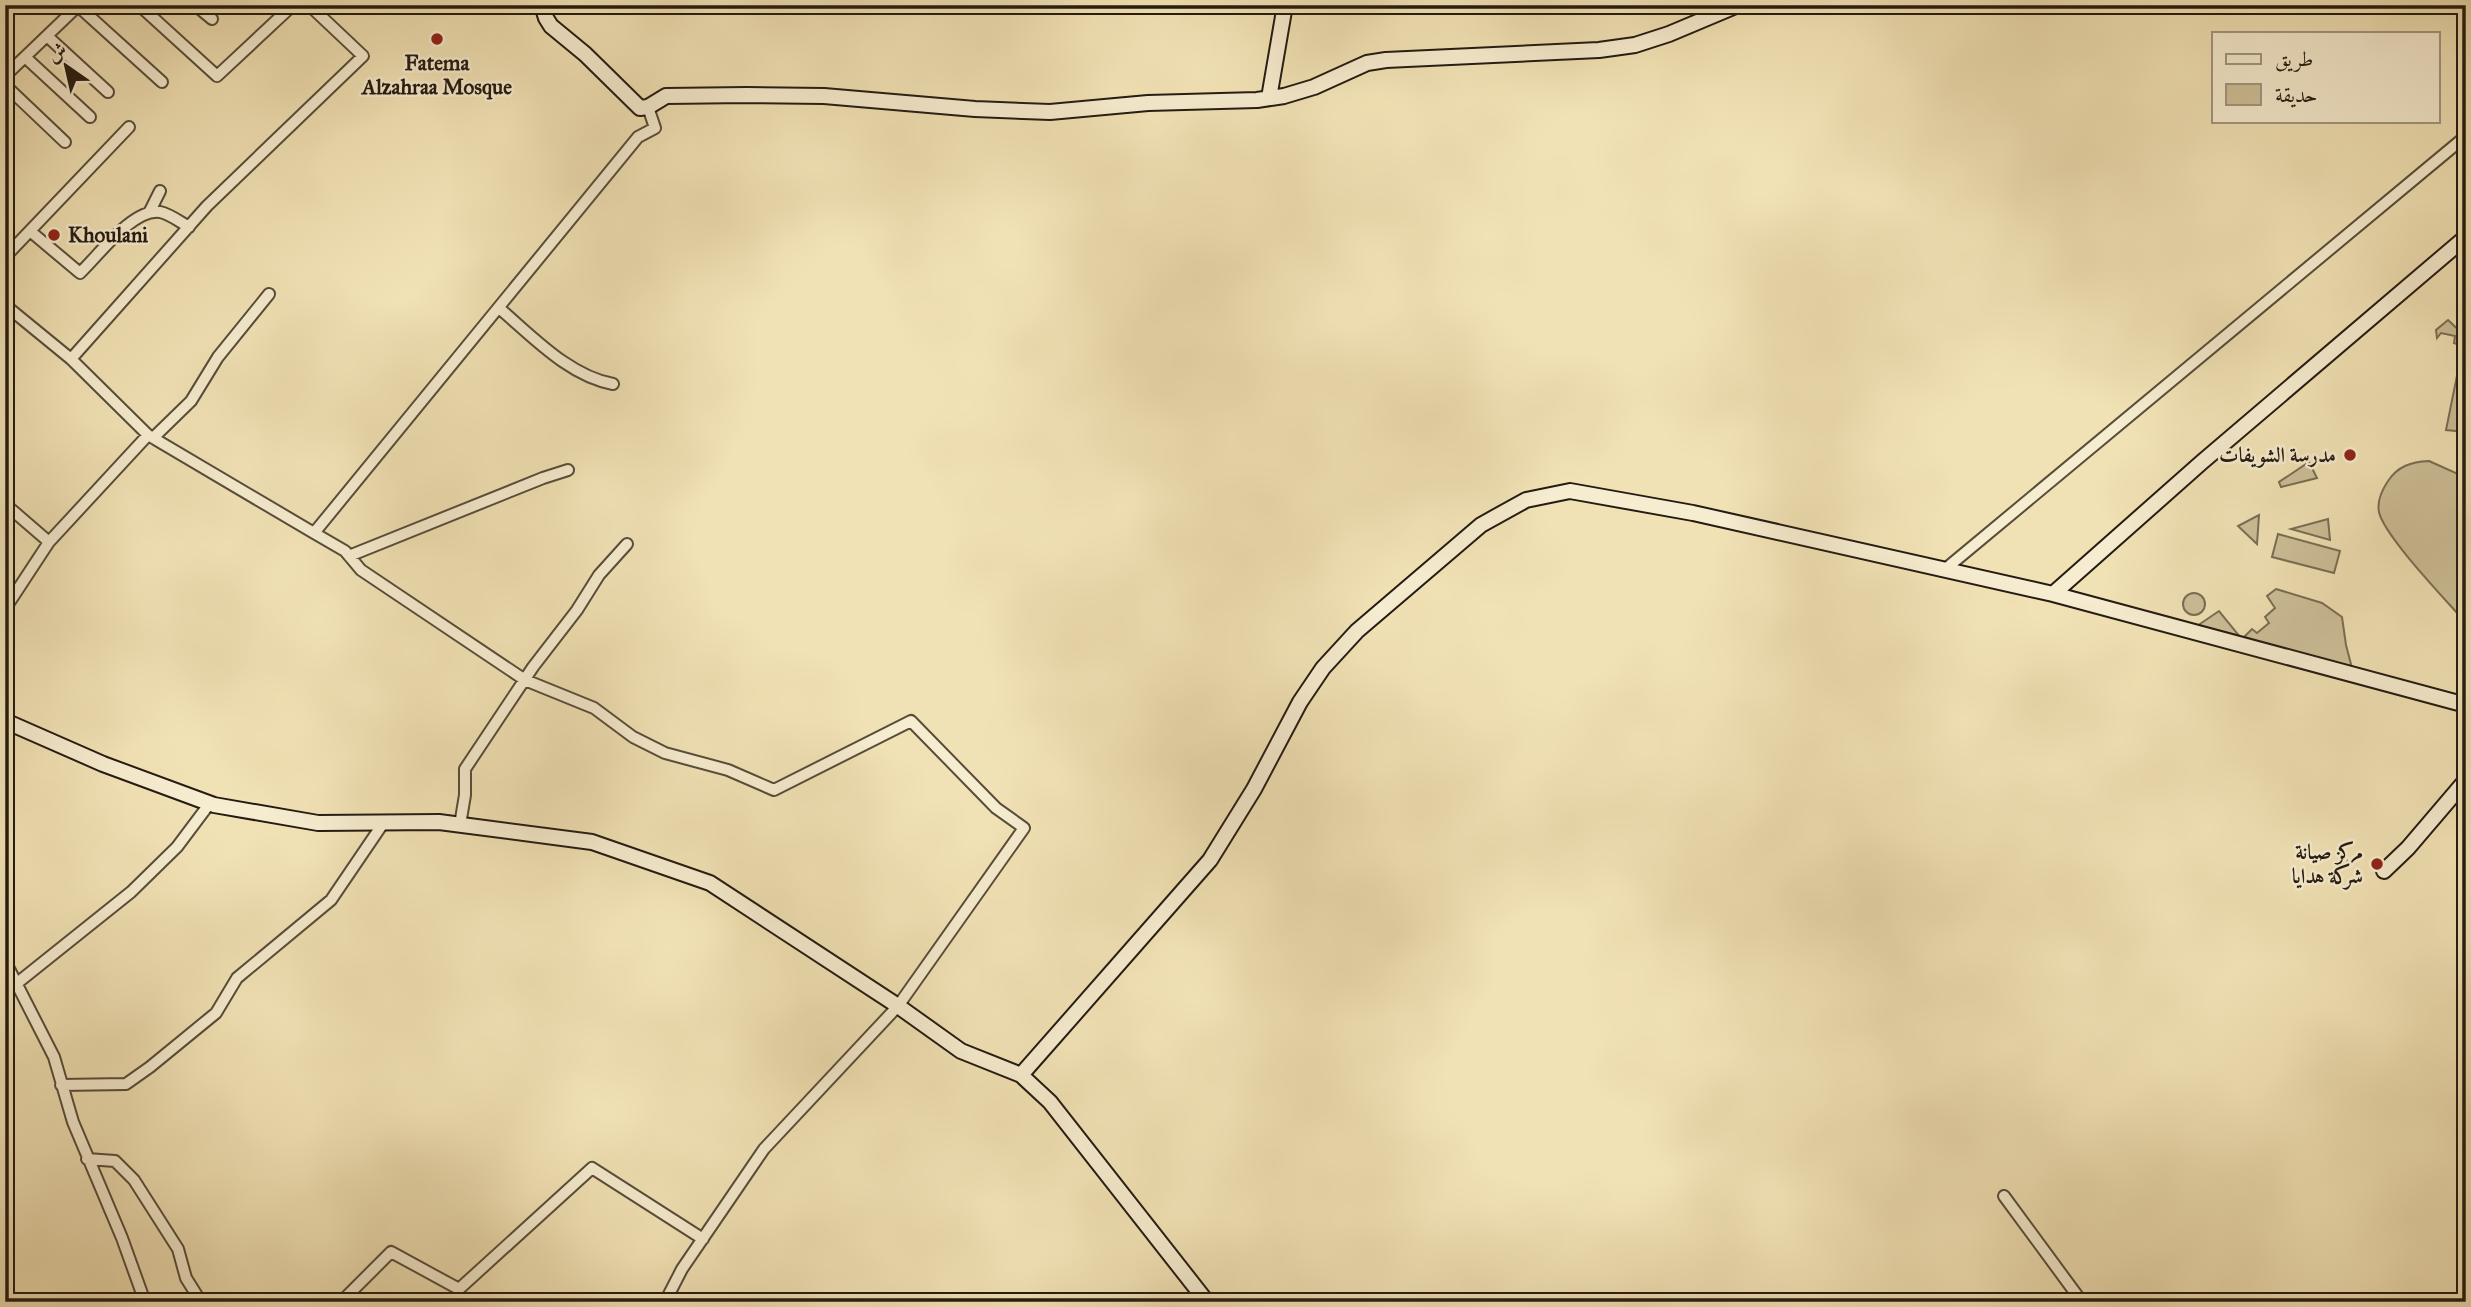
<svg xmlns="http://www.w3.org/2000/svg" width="2471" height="1307" viewBox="0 0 2471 1307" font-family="'IM FELL Great Primer',Amiri,serif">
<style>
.green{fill:#cec099;stroke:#796e55;stroke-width:2}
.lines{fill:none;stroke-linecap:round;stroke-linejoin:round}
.street-casing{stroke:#574d3a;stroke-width:14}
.secondary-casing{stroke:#241b11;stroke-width:18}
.street{stroke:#f6eccf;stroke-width:10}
.secondary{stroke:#f6eccf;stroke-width:14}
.poi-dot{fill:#8f2418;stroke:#f6eccf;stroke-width:2.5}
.labels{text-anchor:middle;stroke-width:5;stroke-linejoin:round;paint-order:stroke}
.poi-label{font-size:21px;font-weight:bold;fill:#241b11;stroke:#f6eccf;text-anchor:end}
</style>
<rect width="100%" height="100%" fill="#f1e2b5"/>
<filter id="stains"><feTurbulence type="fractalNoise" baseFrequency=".00286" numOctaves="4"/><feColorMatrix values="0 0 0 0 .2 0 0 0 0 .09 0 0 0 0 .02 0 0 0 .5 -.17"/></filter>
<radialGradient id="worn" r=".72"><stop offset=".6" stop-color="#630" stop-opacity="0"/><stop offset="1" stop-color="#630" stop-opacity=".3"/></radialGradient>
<path class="green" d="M2448,320L2466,337V432L2446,430L2463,346L2454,343L2455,336L2441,333L2437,338L2436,330Z
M2429,461L2456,473L2466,482V623C2447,601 2384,536 2379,512C2377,502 2382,490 2388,481C2398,466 2411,462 2429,461Z
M2309,462L2317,478L2281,487L2279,482Z
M2259,515L2257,544L2238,526Z
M2328,519L2330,540L2291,529Z
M2278,534L2340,551L2334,573L2272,557Z
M2276,589L2322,603L2342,617L2346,645L2352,668L2194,628L2219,611L2240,637L2243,638L2252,629L2257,633L2269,623L2265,617L2275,608L2267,596Z
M2183 604a11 11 0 1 1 22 0a11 11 0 1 1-22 0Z"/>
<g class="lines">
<g class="street-casing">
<path id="street" d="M139,5L217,76L293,5
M195,5L212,19
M78,6L162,82
M47,36L108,92
M25,57L90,117
M5,76L79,5
M5,85L65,142
M150,211L160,191
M30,231L80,273C99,255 133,208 160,212C170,214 180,222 189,227
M5,257L129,127
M5,305L71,359L148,435L314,533L638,137L655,128L648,107
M499,308C533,337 569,376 613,384
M71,359L207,206L363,56L309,5
M153,438L191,401L218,357L269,294
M5,504L49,542
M314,533L345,551L361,570L525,680L594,708L633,737L665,753L728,770L774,790L911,721L996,808L1024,828L898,1006L764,1149L682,1269L665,1302
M349,556L543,478L568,470
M1943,571L2466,136
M5,609L49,542L148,435
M460,825L465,795V769L533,667L577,610L599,575L627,544
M5,961L54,1057L73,1122L122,1238L145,1302
M16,984L131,892L177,847L210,803
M61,1085L126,1084L150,1067L216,1013L237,978L331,900L384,822
M87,1159L115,1161L134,1180L178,1249L186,1278L201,1302
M2004,1196L2082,1302
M341,1302L391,1252L459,1289L592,1168L703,1239"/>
</g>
<g class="secondary-casing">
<path id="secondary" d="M542,5L546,18L551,26L585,54L640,108L648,107L666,96L747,95L824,96L975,109L1050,112L1148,103L1257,100L1284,96L1314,87L1367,63L1386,60L1599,50L1635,45L1669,34L1738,5
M1269,98L1285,5
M2466,237L2202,462L2053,594L2466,705
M5,721L103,764L214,805L318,823L439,822L592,842L710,883L898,1006L961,1051L1021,1075L1050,1102L1207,1302
M2384,871L2408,848L2466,780
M1021,1075L1210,860L1254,789L1300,702L1323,668L1357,631L1481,525L1526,500L1570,491L1693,513L2053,594"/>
</g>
<use href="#street" class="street"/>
<use href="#secondary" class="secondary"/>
</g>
<g class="poi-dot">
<circle cx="437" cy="39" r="7"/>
<circle cx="54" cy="235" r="7"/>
<circle cx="2350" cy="455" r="7"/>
<circle cx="2377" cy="864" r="7"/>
</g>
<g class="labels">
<g class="poi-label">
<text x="437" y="70" text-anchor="middle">Fatema<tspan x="437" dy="24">Alzahraa Mosque</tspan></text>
<text x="68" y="242" text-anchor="start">Khoulani</text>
<text x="2336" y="462">مدرسة الشويفات</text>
<text x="2363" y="859">مركز صيانة<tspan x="2363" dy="24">شركة هدايا</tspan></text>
</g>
</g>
<rect width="2471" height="1307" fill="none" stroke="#f1e2b5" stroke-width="28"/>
<rect x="7" y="7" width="2457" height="1293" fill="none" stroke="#241b11" stroke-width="3.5"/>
<rect x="14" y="14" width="2443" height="1279" fill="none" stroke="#241b11" stroke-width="2"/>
<rect x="2212" y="32" width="228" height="91" fill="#f6eccf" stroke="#a29883" stroke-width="2"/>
<rect x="2226" y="54" width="35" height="10" fill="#f6eccf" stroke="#a29883" stroke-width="2"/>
<text x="2275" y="66" font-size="21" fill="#241b11">طريق</text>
<rect x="2226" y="84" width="35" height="21" fill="#cec099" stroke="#a29883" stroke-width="2"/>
<text x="2275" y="102" font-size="21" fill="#241b11">حديقة</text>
<g transform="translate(66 66) rotate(326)" stroke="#f6eccf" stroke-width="5" paint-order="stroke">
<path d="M0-5L12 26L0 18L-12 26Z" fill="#241b11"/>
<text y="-10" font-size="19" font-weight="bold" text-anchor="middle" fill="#241b11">ش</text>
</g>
<rect width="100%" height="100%" filter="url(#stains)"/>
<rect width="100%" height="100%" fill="url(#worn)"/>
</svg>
